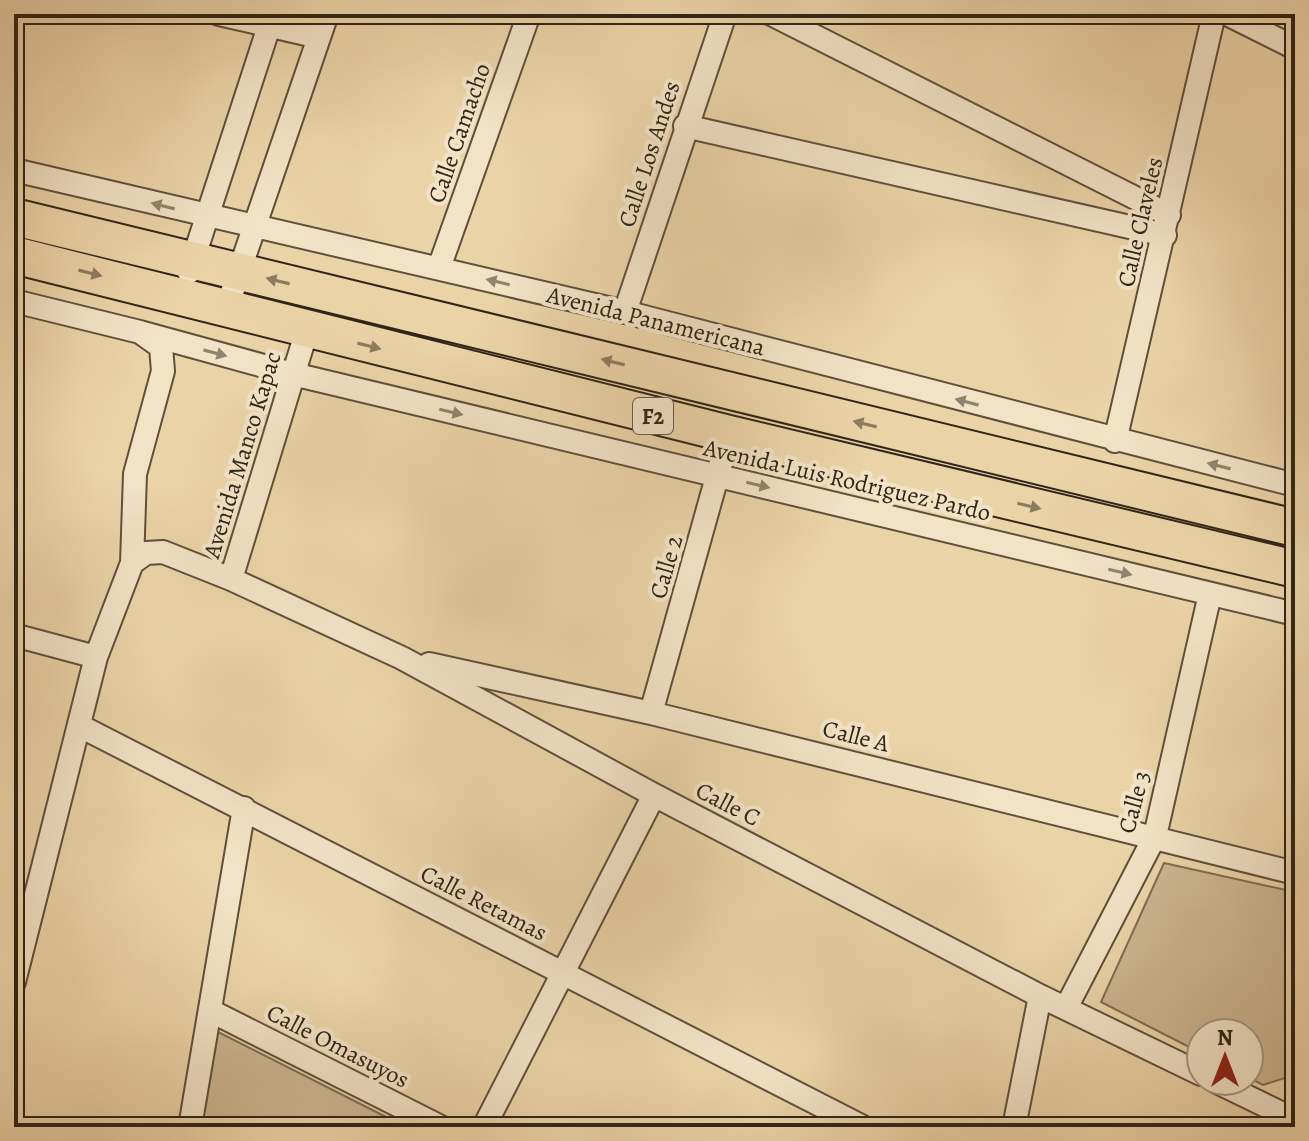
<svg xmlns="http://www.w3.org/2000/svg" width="1309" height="1141" viewBox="0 0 1309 1141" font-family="Alegreya,serif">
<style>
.green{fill:#cbb58f;stroke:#7e6d53;stroke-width:2}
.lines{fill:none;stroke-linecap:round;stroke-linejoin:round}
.minor-casing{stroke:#5f503b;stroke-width:26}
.trunk-casing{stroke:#302517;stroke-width:40}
.minor{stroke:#f2e2c6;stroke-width:22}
.trunk{stroke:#ebd3a8;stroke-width:36}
.oneway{fill:#91846e}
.oneway2{fill:#8e7c60}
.labels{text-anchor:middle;stroke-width:8;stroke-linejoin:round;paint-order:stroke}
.shield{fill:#f2e2c6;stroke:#6a5e4c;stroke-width:2}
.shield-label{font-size:22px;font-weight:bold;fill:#302517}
.street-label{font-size:24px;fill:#302517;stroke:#f2e2c6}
</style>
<rect width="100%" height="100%" fill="#ebd3a8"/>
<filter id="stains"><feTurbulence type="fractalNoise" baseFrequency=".0025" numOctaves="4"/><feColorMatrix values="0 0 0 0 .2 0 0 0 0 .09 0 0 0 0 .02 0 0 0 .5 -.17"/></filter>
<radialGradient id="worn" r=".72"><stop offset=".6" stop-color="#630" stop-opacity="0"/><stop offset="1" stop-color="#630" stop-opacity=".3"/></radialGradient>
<path class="green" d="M1164,863L1295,892V1061L1285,1078L1263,1085L1249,1078V1033H1201V1053L1101,1002Z
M214,1030L406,1127H197Z"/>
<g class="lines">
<g class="minor-casing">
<path id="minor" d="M219,14L319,37
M771,14L1169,215
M1227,14L1295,48
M685,126L1165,235
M14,170L625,312L1295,485
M439,268L529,14
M189,272L273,14
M14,301L140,332L161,347L163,371L135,474L132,563
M226,310L327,14
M625,312L725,14
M140,332L293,374L1295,614
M1115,441L1214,14
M231,579L402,658L654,795L1040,996L1201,1074
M14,635L96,657
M429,664L651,713L1295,873
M651,713L729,434
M80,726L863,1127
M14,982L96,657L132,563L146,553L163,552L231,579L307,330
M1066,1008L1155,836L1210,594
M211,1011L441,1127
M1215,1081L1295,1120
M190,1127L244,808
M484,1127L654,795
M1014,1127L1040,996"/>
</g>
<g class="trunk-casing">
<path id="trunk" d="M14,217L1295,528
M14,255L729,434L1295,569"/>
</g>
<use href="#minor" class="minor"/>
<use href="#trunk" class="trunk"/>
</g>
<defs><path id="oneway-solid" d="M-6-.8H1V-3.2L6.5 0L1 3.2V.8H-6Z" transform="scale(2)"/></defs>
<g class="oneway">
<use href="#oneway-solid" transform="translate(163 206) rotate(-166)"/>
<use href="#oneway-solid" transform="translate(498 282) rotate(-167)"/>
<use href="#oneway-solid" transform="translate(215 353) rotate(15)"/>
<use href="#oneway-solid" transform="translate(967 402) rotate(-165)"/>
<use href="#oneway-solid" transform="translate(451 412) rotate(13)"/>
<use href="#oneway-solid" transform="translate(1219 466) rotate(-166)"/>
<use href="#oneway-solid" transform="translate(758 485) rotate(13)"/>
<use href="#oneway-solid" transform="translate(1120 572) rotate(13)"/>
</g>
<g class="oneway2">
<use href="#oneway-solid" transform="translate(90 273) rotate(14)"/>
<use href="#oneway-solid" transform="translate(278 281) rotate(-166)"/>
<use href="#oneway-solid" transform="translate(369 346) rotate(14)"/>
<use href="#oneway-solid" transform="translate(613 362) rotate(-166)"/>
<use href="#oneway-solid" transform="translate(865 424) rotate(-166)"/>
<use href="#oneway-solid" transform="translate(1029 506) rotate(13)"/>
</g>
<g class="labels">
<rect class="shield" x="633" y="398" width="40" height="36" rx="6"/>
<g class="shield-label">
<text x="653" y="424">F2</text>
</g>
<g class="street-label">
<text transform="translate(459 133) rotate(-71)" y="8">Calle Camacho</text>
<text transform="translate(649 154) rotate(-72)" y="8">Calle Los Andes</text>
<text transform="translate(1140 222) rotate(-77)" y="8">Calle Claveles</text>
<text transform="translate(656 321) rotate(14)" y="8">Avenida Panamericana</text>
<text transform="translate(242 455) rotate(-73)" y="8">Avenida Manco Kapac</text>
<text transform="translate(847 480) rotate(13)" y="8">Avenida Luis Rodriguez Pardo</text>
<text transform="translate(666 567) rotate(-74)" y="8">Calle 2</text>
<text transform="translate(856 736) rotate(14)" y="8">Calle A</text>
<text transform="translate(1134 802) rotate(-75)" y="8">Calle 3</text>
<text transform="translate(728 804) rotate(27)" y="8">Calle C</text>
<text transform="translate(484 903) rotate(27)" y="8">Calle Retamas</text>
<text transform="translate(338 1046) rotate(27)" y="8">Calle Omasuyos</text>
</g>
</g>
<rect width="1309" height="1141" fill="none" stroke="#ebd3a8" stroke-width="48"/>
<rect x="16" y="16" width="1277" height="1109" fill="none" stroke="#302517" stroke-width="4"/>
<rect x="24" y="24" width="1261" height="1093" fill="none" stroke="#302517" stroke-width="2"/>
<g transform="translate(1225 1057)"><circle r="38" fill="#f2e2c6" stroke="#a49680" stroke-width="2"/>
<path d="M0-6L14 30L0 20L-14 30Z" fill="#8f2418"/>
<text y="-12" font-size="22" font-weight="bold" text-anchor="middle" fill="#302517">N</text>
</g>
<rect width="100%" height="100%" filter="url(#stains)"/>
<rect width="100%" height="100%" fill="url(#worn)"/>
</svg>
